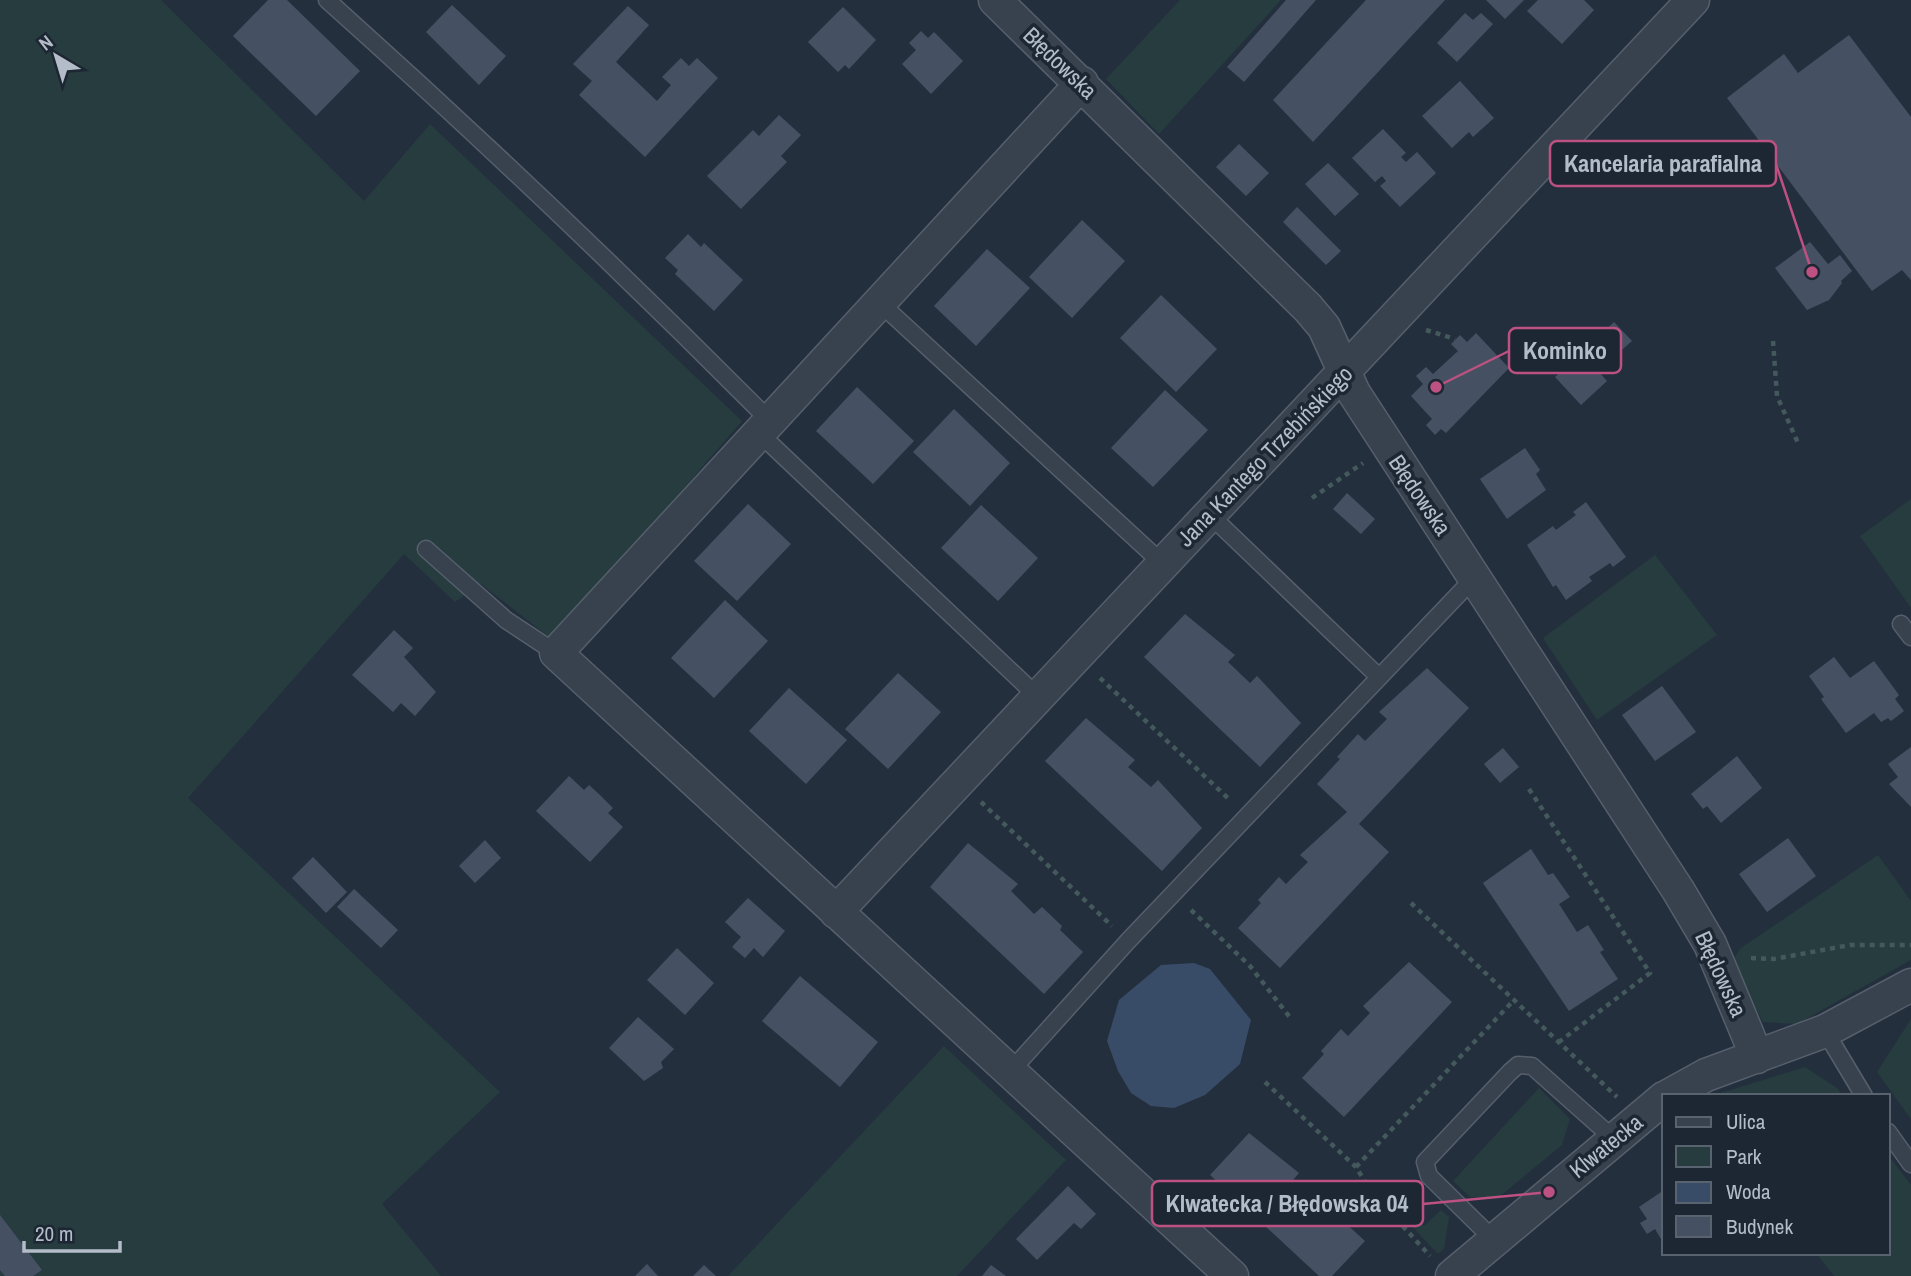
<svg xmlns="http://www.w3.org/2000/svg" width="1911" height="1276" viewBox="0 0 1911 1276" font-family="'Archivo Narrow',sans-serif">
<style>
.green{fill:#263c3f}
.water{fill:#394c67}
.building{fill:#455162}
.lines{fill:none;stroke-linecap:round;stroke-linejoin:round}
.service-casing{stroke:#565f6c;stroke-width:19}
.minor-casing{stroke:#565f6c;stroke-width:35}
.path{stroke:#44595c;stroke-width:4.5;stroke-dasharray:5 5;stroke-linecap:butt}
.service{stroke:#38414e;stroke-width:16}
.minor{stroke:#38414e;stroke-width:32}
.labels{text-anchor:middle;stroke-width:7;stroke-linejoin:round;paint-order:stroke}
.street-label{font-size:23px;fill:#b4bcc9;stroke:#1d2633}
.leader{fill:none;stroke:#bd5182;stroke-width:2.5}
.callout-dot{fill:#bd5182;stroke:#1d2633;stroke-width:2.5}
.callout{fill:#1d2633;stroke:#bd5182;stroke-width:2.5}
.callout-label{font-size:24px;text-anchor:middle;font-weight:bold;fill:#b4bcc9}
</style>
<rect width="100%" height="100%" fill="#242f3e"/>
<path class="green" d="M0,0H161L364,201L430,124L742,421L553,640L481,584L455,602L404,554L188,798L500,1092L382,1204L441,1276H0Z
M1180,0H1281L1159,134L1106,79Z
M1911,499V608L1860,536Z
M1655,555L1717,635L1597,720L1543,638Z
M1878,855L1911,901V960L1797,1024L1763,1022L1731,962L1741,948Z
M1911,1019V1119L1877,1072Z
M944,1046L1066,1160L957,1276H728Z
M1805,1067L1837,1088L1843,1096H1711Z
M1539,1088L1570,1119L1562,1145L1499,1197H1470L1453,1181Z
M1888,1155L1911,1185V1276H1834L1816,1253H1888Z
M1386,1188L1424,1226L1441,1210L1449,1217L1444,1249L1438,1254L1388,1201Z"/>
<path class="water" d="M1194,963L1210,969L1251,1020L1240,1064L1205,1095L1174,1108L1151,1106L1131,1093L1118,1071L1107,1041L1119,1000L1161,965Z"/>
<path class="building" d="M268,0H287L360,71L316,116L233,36Z
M1286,0H1316L1244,82L1227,67Z
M1366,0H1445L1313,142L1273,100Z
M1486,0H1524L1505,19Z
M1538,0H1584L1594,10L1562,44L1527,11Z
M452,5L506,56L479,85L426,32Z
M628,6L649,25L616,62L657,101L671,85L662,77L681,58L689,66L697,58L718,78L645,157L579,95L592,81L573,64Z
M843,7L876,40L849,69L845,65L838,72L808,42Z
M1465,13L1473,20L1481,13L1493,24L1457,62L1437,43Z
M921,31L928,38L934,32L963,61L931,94L902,64L916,50L909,43Z
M1849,35L1911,117V280L1902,270L1872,291L1727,98L1784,54L1798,73Z
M1460,81L1494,118L1473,137L1469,132L1452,148L1422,116Z
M779,115L801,135L781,156L787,162L741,209L707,176L753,130L759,136Z
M1383,129L1406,153L1401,157L1406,162L1417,152L1436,173L1400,207L1380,186L1386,181L1382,176L1375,182L1352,158Z
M1239,144L1269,173L1246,196L1216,167Z
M1328,163L1359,194L1335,216L1305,184Z
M1297,207L1341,251L1326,265L1283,222Z
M1082,220L1125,261L1072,318L1029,277Z
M688,234L701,247L704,243L743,280L714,311L675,274L678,270L665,258Z
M1810,242L1828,264L1840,255L1852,271L1841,281L1842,283L1829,300L1807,310L1775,268Z
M987,249L1030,288L976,346L934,306Z
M1161,295L1217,349L1176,392L1120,338Z
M1614,322L1632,341L1598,371L1607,381L1581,405L1555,377Z
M1476,333L1509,368L1446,433L1441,429L1435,435L1426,425L1432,419L1411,396L1423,384L1416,376L1426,367L1433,374L1458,351L1451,344L1460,335L1467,342Z
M857,387L914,441L873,484L816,431Z
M1165,390L1208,430L1153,487L1111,448Z
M954,409L1010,463L970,506L913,452Z
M1525,448L1540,470L1536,474L1546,490L1507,519L1480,479Z
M1347,493L1375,519L1361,534L1333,509Z
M1586,502L1626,557L1613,567L1610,563L1589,577L1592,581L1566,600L1556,585L1553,587L1527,545L1553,526L1556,530L1576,515L1573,512Z
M748,504L791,544L737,601L694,561Z
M981,505L1038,558L998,601L941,548Z
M725,600L768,641L714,698L671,658Z
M1185,614L1235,655L1228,662L1250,683L1257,676L1301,723L1260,767L1144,657Z
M394,630L413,648L404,657L436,692L415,716L401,703L393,712L352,675Z
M1834,657L1850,678L1874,661L1899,695L1895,699L1904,711L1891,721L1888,718L1881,722L1874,713L1846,733L1821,699L1824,697L1809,676Z
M1427,668L1469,708L1359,824L1389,852L1280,968L1238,928L1261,903L1258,900L1279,877L1286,884L1308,862L1300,855L1347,812L1317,784L1340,759L1337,757L1358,734L1365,741L1387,719L1379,712Z
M898,673L941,712L888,769L845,729Z
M1662,686L1696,732L1655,761L1622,715Z
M789,688L847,740L806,784L749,731Z
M1086,718L1135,760L1128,767L1151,787L1158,780L1202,828L1162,871L1045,761Z
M1911,747V807L1889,784L1898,777L1888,764Z
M1503,748L1519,767L1500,783L1484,764Z
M1737,756L1762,788L1721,823L1707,806L1703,809L1691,794Z
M569,776L584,790L589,785L601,796L613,808L608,813L623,827L590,862L536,811Z
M1788,838L1816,876L1767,912L1739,874Z
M485,840L501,858L475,883L459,866Z
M968,843L1018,884L1011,891L1034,914L1042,907L1062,926L1060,930L1083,952L1044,994L930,887Z
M1531,849L1548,875L1553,873L1570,897L1559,904L1577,932L1588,925L1604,950L1600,952L1618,979L1569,1011L1483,883Z
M313,857L347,892L326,913L292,878Z
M354,889L398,930L381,948L337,907Z
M748,898L785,931L763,957L754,948L745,958L732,947L741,937L725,922Z
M677,948L714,983L685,1015L647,980Z
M1409,962L1452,1002L1344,1117L1302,1078L1324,1054L1321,1051L1341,1029L1348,1036L1370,1013L1363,1006Z
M800,976L878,1042L840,1087L762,1021Z
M638,1017L674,1049L661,1062L663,1068L644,1081L609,1048Z
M1249,1133L1299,1173L1293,1180L1315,1202L1322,1195L1344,1216L1341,1219L1365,1241L1332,1276H1319L1210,1175Z
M1068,1186L1096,1214L1081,1229L1074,1223L1037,1260L1016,1239Z
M1664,1190V1244L1655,1229L1647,1234L1640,1223L1647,1219L1639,1207Z
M0,1215L42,1270L33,1276H5L0,1270Z
M647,1264L658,1276H635Z
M704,1265L716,1276H693Z
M991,1265L1006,1276H982Z"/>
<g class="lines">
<g class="service-casing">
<path id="service" d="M327,0C479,136 626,276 770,421
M880,303L1162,563
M759,433L1037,696
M1209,514L1379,677
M426,549L506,620L556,653
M1901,624L1911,637
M1825,1031L1864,1096
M1009,1073L1128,941L1475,577
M1888,1132L1911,1164
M1494,1240L1429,1176L1425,1162L1510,1072L1518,1065L1532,1066L1614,1139"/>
</g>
<g class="minor-casing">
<path id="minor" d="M995,0L1308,308L1324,327L1354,393L1678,890L1710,944L1757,1057
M1082,83L556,653L1232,1276
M836,912L1693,0
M1668,1096L1706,1075L1825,1031L1911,985
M1452,1276L1664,1098"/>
</g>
<path class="path" d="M1426,330L1455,339
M1773,341L1777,396L1798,443
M1312,498L1363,463
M1100,678L1231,801
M1529,789L1650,973L1559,1042
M981,802L1112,926
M1411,903L1617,1097
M1191,910L1250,966L1292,1020
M1751,958L1774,959L1850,945H1911
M1265,1082L1356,1167L1370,1190L1430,1256
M1356,1167L1514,1000"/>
<use href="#service" class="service"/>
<use href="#minor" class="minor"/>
</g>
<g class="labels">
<g class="street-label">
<text transform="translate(1060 63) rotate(44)" y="8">Błędowska</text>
<text transform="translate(1265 456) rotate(-46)" y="8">Jana Kantego Trzebińskiego</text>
<text transform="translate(1420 495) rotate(56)" y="8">Błędowska</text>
<text transform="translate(1721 974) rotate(65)" y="8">Błędowska</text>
<text transform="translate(1606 1146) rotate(-39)" y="8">Klwatecka</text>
</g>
</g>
<path class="leader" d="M1812 272L1776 164M1436 387L1509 351M1549 1192L1423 1204"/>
<g class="callout-dot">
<circle cx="1812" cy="272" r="7"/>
<circle cx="1436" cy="387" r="7"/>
<circle cx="1549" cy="1192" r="7"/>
</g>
<g class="callout">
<rect x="1550" y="141" width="226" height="45" rx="7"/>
<rect x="1509" y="328" width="112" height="45" rx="7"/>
<rect x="1152" y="1181" width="271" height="45" rx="7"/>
</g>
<g class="callout-label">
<text x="1663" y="172">Kancelaria parafialna</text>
<text x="1565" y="359">Kominko</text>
<text x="1287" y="1212">Klwatecka / Błędowska 04</text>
</g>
<rect x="1662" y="1094" width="228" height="161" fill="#1d2633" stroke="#59626f" stroke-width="2"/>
<rect x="1676" y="1117" width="35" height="10" fill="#38414e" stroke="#59626f" stroke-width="2"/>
<text x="1726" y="1129" font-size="21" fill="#b4bcc9">Ulica</text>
<rect x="1676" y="1146" width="35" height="21" fill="#263c3f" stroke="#59626f" stroke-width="2"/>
<text x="1726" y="1164" font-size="21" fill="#b4bcc9">Park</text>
<rect x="1676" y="1182" width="35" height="21" fill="#394c67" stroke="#59626f" stroke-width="2"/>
<text x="1726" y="1199" font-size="21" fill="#b4bcc9">Woda</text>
<rect x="1676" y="1216" width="35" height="21" fill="#455162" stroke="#59626f" stroke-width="2"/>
<text x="1726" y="1234" font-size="21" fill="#b4bcc9">Budynek</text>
<g transform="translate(56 56) rotate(322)" stroke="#1d2633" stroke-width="5" paint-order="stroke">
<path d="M0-5L12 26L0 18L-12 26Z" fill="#b4bcc9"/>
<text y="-10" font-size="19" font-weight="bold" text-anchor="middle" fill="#b4bcc9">N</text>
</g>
<path d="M24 1241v10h96v-10" fill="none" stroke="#b4bcc9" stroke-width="3.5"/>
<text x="35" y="1241" font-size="21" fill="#b4bcc9" stroke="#1d2633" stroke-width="5" paint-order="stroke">20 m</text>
</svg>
